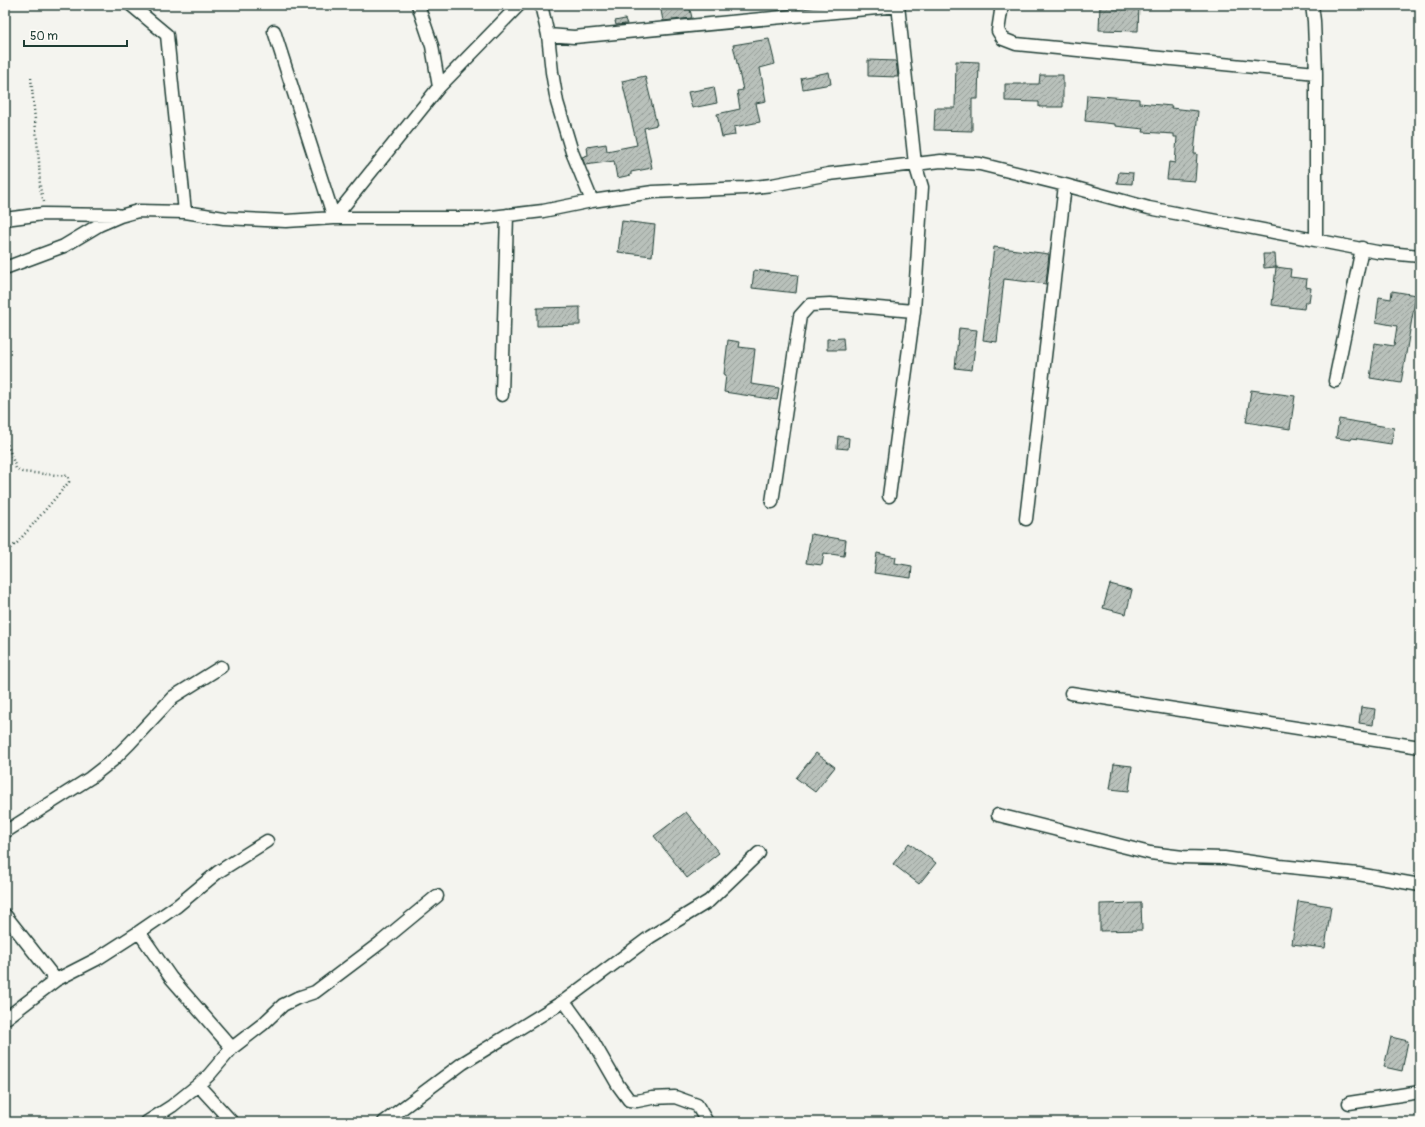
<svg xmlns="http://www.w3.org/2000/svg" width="1425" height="1127" viewBox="0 0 1425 1127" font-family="Pangolin,sans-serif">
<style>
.building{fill:url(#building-hatch);stroke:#1f3d34}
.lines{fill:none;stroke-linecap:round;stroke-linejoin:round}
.street-casing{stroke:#1f3d34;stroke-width:15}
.path{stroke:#1f3d34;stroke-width:2.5;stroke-dasharray:1 3;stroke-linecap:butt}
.street{stroke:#fdfcf7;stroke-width:12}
</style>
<defs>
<pattern id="building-hatch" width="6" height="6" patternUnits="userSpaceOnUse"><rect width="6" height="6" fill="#b9c1bb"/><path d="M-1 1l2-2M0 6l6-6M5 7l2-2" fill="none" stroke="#969e99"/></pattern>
</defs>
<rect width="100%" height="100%" fill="#f4f4ef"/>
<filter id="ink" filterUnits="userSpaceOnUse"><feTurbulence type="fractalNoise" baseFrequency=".025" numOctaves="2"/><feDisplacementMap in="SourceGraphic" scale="8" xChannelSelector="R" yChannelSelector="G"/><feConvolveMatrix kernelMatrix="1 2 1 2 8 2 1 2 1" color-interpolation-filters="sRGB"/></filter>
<g filter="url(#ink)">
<path class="building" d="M660,5H689L692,18L663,21Z
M1100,5H1139L1138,31L1099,30Z
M625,19L627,24L616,25L615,21Z
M769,39L775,64L760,68L766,101L756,103L760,122L734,127L735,135L722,137L717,114L740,109L737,91L743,90L733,45Z
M868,60L896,61L898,77L868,76Z
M956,61L979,62L978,99H972V131L934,130L935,108H955Z
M829,72L831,84L803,89L801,78Z
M1040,75H1063V107H1039V102L1005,101V84H1039Z
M645,76L657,125L644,128L652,168L631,172V175L617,178L614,161L585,165L582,157L588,155L587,147L606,144L607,151L637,145L622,81Z
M714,87L717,103L692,108L688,92Z
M1087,95L1139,99V103L1172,106L1171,108L1198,111L1194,154H1197L1195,181L1167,179L1169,162L1175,163L1177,137H1174V134L1143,132L1144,129L1115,126V124L1085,121Z
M1119,172L1133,173L1132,184L1117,183Z
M622,221L655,225L652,256L618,252Z
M994,247L1049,254L1046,284L1004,279L997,342L983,340Z
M1263,254H1275L1276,267L1264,268Z
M1276,267L1291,269L1290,277L1307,279L1306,287L1311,288L1309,302H1305L1304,309L1272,305Z
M754,270L798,275L796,293L752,288Z
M1392,291L1416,295L1401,383L1370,378L1375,343L1394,346L1397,326L1376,322L1379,297L1391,299Z
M580,307V325L537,326V308Z
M959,328L977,330L972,370L955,368Z
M843,338L844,350H827V339Z
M728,340L740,342L739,347L755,349L751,384L779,388L777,400L724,392L726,375L724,374Z
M1251,390L1295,396L1290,429L1246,422Z
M1339,419L1394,428L1391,444L1352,438L1351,440L1336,438Z
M838,436L849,438L848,449L837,448Z
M811,534L846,540L844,556L824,553L822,565L806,563Z
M877,553L896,557L895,563L912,566L911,578L874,573Z
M1110,584L1132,590L1126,614L1103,608Z
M1361,707L1375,709L1373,725L1359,723Z
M816,753L835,767L815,792L796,778Z
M1114,764L1132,766L1129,791L1110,789Z
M686,812L719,853L687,878L654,836Z
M909,843L936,863L919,884L893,864Z
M1298,901L1331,906L1325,948L1292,944Z
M1141,903L1142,930L1100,931V904Z
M1391,1037L1408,1041L1402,1071L1384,1067Z"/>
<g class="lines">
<g class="street-casing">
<path id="street" d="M131,5L167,35L185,212
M541,5L548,35L552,72L557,102L572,152L592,201
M1002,5L998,31L1003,39L1016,44L1316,73
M1312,5L1314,21L1316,73V239
M274,31L334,218L439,87L432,46L418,5
M548,35L574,37L898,6
M439,87L519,5
M5,219L43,214L117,215
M5,268L64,246L99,225L120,216L138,211L185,212L224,218L286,221L334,218H483L543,211L592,201L653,192L745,188L772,185L829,174L941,161L980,164L1065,185L1149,208L1377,252L1420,256
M1335,381L1362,248
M502,395L507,215
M889,496L914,311L922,187L915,164L898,5
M772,502L800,316L810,305L830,304L914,311
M1026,519L1065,185
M1071,693L1420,747
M998,815L1150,853L1183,857L1224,858L1280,866L1358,874L1420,885
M5,832L90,778L113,760L130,743L173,697L221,667
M5,915L56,980L97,959L139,932L177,906L218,872L267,841
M139,932L171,978L232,1048
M564,1001L592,1040L618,1085L629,1100L637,1101L652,1098L675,1097L697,1105L707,1122
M5,1019L56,980
M198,1085L232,1122
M1349,1103L1420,1092
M147,1122L172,1106L198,1085L209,1075L232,1048L263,1024L283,1005L297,998L315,992L380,943L437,896
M384,1122L463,1063L564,1001L650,937L709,901L759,853"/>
</g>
<path class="path" d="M31,78L39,161L40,188L44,202
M5,437L16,469L22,472L68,476L69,482L17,543L5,552"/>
<use href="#street" class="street"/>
</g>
</g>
<rect width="1425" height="1127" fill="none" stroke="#fdfcf7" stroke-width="20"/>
<rect x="10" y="10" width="1405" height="1107" fill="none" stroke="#1f3d34" stroke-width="1.5" filter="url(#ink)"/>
<path d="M24 40v6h103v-6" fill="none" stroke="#1f3d34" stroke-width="2"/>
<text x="30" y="40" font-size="12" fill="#1f3d34" stroke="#fdfcf7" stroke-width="3" paint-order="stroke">50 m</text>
</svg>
